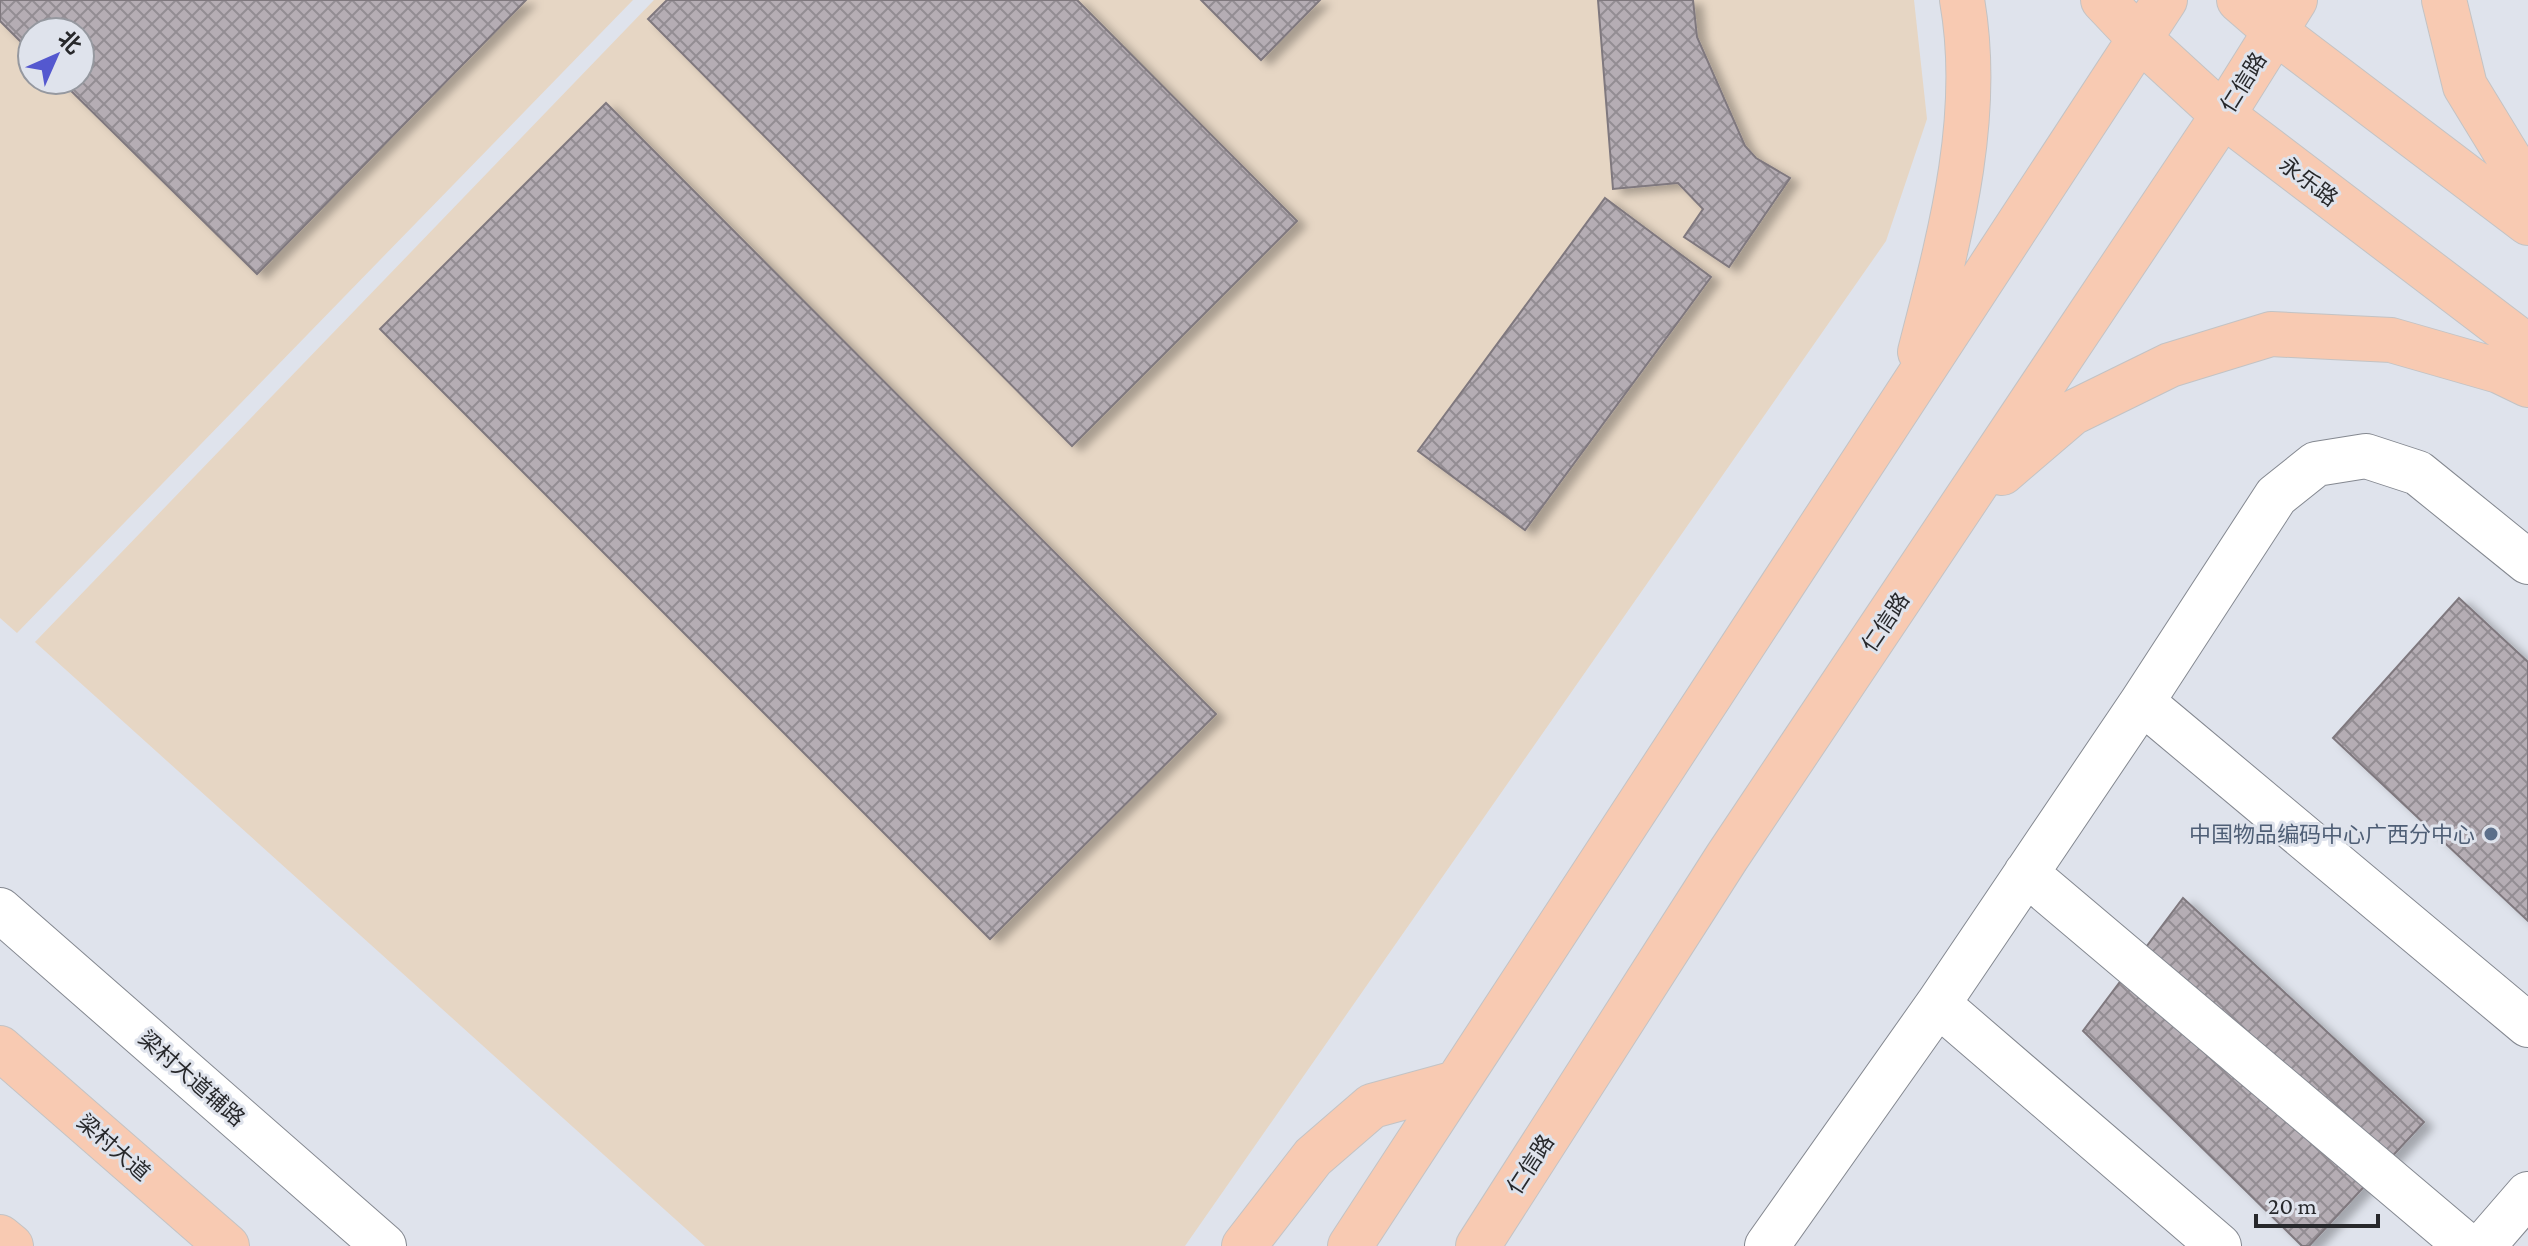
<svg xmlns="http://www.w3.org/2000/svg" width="2528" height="1246" viewBox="0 0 2528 1246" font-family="'Crimson Pro','Noto Sans SC',serif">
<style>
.industrial{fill:#e6d6c4;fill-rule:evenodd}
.building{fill:url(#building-cross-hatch);stroke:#7f787e;stroke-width:2;filter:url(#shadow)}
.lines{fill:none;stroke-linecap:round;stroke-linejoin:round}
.minor-casing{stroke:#848890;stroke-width:46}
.major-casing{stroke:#c3c3c4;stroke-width:46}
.minor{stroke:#fff;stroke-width:44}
.major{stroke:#f8cab2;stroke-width:44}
.service-dot{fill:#5c6f8a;stroke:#dfe3ec;stroke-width:3}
.labels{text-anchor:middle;stroke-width:6;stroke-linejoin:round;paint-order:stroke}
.street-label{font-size:22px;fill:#27282b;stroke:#dfe3ec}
.service-label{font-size:22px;fill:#4e5e75;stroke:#dfe3ec;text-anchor:end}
</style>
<defs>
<pattern id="building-cross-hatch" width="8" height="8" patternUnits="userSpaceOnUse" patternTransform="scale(2)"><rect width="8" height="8" fill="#b5adb4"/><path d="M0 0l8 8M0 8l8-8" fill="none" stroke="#938d93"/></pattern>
<filter id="shadow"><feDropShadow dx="9" dy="5" stdDeviation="4" flood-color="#0004"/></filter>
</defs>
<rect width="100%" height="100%" fill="#dfe3ec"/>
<path class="industrial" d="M0,0H633L17,633L0,618ZM32,32H80V80H32Z
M654,0H1914L1927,119L1886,241L1185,1246H705L35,642Z"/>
<path class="building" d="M0,0H526L257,274L60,80H80V32H32V53L0,21Z
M667,0H1077L1297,221L1072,446L648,19Z
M1201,0H1320L1261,60Z
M1598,0H1693L1697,37L1745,146L1756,158L1790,178L1729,267L1684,237L1703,209L1678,183L1613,189Z
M606,103L1216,714L990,939L380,329Z
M1605,198L1711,277L1525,530L1418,451Z
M2459,598L2528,662V921L2333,738Z
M2183,898L2424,1122L2309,1246H2302L2083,1031Z"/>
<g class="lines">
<g class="minor-casing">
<path id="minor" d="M2142,702L2528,1025
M2026,873L2467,1246
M0,910L384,1246
M1938,1004L2142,702L2276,496L2316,464L2366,456L2418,473L2528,562
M1767,1246L1938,1004L2219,1246
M2483,1246L2528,1194"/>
</g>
<g class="major-casing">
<path id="major" d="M2103,0L2139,38L2223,115L2528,347
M2239,0L2276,32L2528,223
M2444,0L2465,86L2515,168L2528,181
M1920,352C1949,239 1983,118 1962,0
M2002,473L2072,413L2170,365L2271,334L2391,340L2499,371L2528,385
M0,1048L227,1246
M0,1237L11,1246
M1244,1246L1313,1157L1372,1106L1456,1083
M1350,1246L2165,0
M1478,1246L1727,857L2223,115L2295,0"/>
</g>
<use href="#minor" class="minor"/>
<use href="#major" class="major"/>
</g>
<circle class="service-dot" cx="2491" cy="834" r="8"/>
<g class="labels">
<g class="street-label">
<text transform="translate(2243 82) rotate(-58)" y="8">仁信路</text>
<text transform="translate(2309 181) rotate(37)" y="8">永乐路</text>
<text transform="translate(1885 622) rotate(-56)" y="8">仁信路</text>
<text transform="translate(192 1078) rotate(41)" y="8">梁村大道辅路</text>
<text transform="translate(114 1147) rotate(41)" y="8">梁村大道</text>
<text transform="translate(1530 1164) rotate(-57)" y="8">仁信路</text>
</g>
<g class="service-label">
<text x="2475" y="842">中国物品编码中心广西分中心</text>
</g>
</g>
<g transform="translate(56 56) rotate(45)"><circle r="38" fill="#dfe3ec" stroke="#95989f" stroke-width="2"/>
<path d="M0-6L14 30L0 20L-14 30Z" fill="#5458cf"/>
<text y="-12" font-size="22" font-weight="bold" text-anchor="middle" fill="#27282b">北</text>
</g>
<path d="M2256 1214v12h122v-12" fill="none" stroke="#27282b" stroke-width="4"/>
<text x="2268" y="1214" font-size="24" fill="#27282b" stroke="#dfe3ec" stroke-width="6" paint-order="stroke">20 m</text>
</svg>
